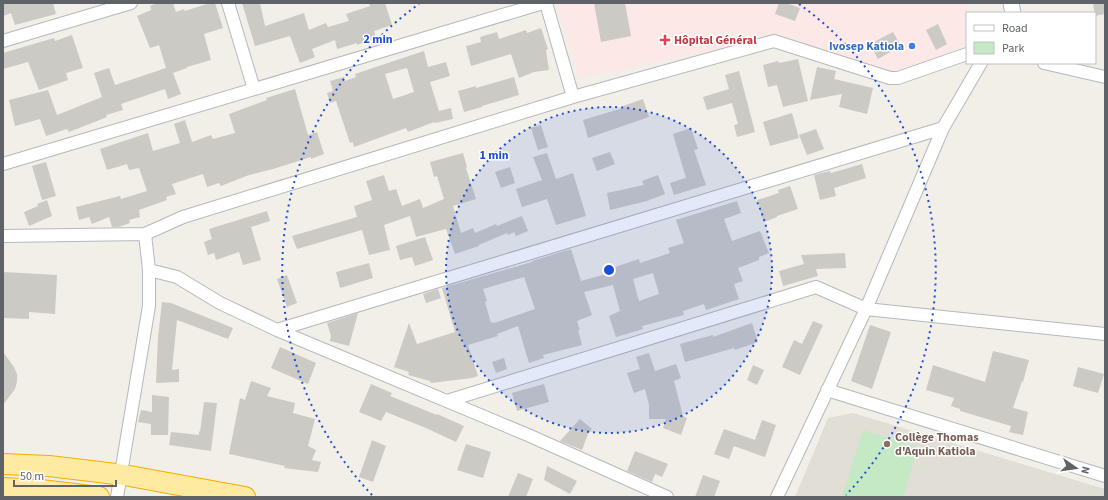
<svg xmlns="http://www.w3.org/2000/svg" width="1108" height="500" viewBox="0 0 1108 500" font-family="'Source Sans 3',sans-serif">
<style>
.education{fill:#e1ded6}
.medical{fill:#fce8e6}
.green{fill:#c5e8c5}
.building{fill:#cccac5;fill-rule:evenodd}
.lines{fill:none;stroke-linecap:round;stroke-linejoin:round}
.minor-casing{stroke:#b5b8bc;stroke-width:14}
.tertiary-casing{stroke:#b5b8bc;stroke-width:17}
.trunk-casing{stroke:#f9ab00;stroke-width:22}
.minor{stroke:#fff;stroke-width:12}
.tertiary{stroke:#fff;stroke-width:15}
.trunk{stroke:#feeaa1;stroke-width:20}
.ring{fill:none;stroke:#1d4ed8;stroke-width:2;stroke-dasharray:2 4}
.health-dot{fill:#e0444e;stroke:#fff;stroke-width:1.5}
.shop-dot{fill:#3f7fe0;stroke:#fff;stroke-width:1.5}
.education-dot{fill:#8d6e63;stroke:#fff;stroke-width:1.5}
.labels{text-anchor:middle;stroke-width:3;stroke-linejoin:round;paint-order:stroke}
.health-label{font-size:12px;font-weight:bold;fill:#be3a42;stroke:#fff;text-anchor:start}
.shop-label{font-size:12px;font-weight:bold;fill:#366cbe;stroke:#fff;text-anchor:end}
.education-label{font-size:12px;font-weight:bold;fill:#785e54;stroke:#fff;text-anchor:start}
.centre{fill:#1d4ed8;stroke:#fff;stroke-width:2}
.ring-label{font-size:12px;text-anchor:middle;font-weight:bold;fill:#1d4ed8;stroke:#fff;stroke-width:3;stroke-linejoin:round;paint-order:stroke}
</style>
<rect width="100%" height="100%" fill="#f1efe8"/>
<path class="education" d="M853,413L1105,489V497H795L828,418Z"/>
<path class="medical" d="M556,3H967L968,13H967V43L897,78L777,37L579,78Z"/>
<path class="green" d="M863,430L918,447L903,497H842Z"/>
<path class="building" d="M3,3H53L56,14L15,25L11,13L3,16Z
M157,3H173L176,12L184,9L185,11L210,3H215L223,28L204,34L211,60L187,67V68L173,73L181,94L168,99L165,89L121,104L123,110L106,115L107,117L69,132L67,129L46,136L40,119L15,126L9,100L48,90L57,115L102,97L94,73L109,68L115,85L166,68L159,45L150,48L137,16L151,10L150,6Z
M242,3H260L265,26L304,13L309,30L326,23L328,27L349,21L346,14L370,6L369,3H385L392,25L374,31L376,38L357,45V43L337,49L335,40L312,49L315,57L300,63L290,36L255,46Z
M594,3H625L631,36L601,42Z
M779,3H786L800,8L795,21L775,14Z
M1093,3H1105V14L1095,16Z
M938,24L947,44L936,50L926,30Z
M541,28L548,49L546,50L549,70L534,72L519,78L511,54L471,66L466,46L481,42L480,37L497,32L499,39L526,30L527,33Z
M893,32L901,46L878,59L870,44Z
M72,35L83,68L66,73L68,80L39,90L28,62L3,69V53L54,38L55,41Z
M424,51L428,67L446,62L450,76L430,82L439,111L451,108L453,119L435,123L434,122L408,132L406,128L354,147L353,142L350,143L336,101L330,103L327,93L333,91L330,81L344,77L345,81L356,77L355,74ZM407,68L414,92L393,99L385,74Z
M798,59L808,101L783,107L777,85L768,87L763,65L778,61L779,63Z
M817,67L836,71L834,79L873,88L867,114L839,107L842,94L810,100Z
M739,71L755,132L737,137L734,125L738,124L732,103L707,110L703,97L729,89L725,75Z
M514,77L519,95L482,106V107L464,112L458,91L476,86V88Z
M295,89L308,135L317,132L324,154L311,159V157L273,169L249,175L221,186L219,183L207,187L203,174L172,184L176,194L166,197L167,200L139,210L140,217L129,220L130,223L118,227H112L109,217L92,224L89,217L79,220L76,207L120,196L121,199L147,191L139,168L129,170L127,164L107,170L100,149L148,133L153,151L180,143L174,124L185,120L192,142L211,135L213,139L235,133L229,114L267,100L266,98Z
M643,99L649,117L588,138L583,120L623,108V106Z
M792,113L799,138L770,146L763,122Z
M541,125L548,147L538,150L531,128Z
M691,128L698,149L694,150L706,185L674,195L670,183L686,178L673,134Z
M816,129L824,149L807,155L799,135Z
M610,152L615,164L597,171L592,158Z
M463,153L467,167L466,168L476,199L453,206L461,233L473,228L475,233L496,224L497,226L522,216L528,231L516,236L514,232L508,235L507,233L479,245V246L455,254L446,229L416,237L410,216L384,225L390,250L369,255L362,230L297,249L292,236L357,217L354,206L372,200L366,181L384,175L389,191L396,189L402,206L420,199L423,208L444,199L437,176L434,177L430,162Z
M547,153L556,179L573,173L586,216L556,225L547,199L522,207L516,189L542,180L533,157Z
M46,162L56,196L42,200L32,166Z
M862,164L866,178L834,188L836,196L820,200L814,175L830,171L831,173Z
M510,167L515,183L501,188L495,172Z
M658,175L665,194L647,201L610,210L607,193L644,185L642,181Z
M790,186L798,209L777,216V217L764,222L757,200L779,193L778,190Z
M47,200L52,216L29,226L24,212L38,206L37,204Z
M737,201L741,213L724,219L732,241L760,231L769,253L759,257V260L738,268L743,281L734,284L739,299L706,310L704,304L683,311L684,315L642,326L643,329L616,337L609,316L620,311L613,285L584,292L592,315L577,321L580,330H578L582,345L543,355L544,358L529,363L518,326L497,334L498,336L468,345L478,376L472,378L431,383L430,381L408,375L409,372L394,367L409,323L417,344L455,332L442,288L532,262V261L571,249L581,281L610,273L609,269L639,259L640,263L670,253L668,248L684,243L676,220ZM653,273L659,294L639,301L633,279ZM524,277L535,309L494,323L493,322L491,323L485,302L487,301L483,289Z
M267,211L270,221L251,227L261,260L243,265L239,252L216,260L214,253L208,255L204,242L212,239L209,229Z
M425,237L433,260L415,266L412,257L400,260L396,246Z
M845,253L846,268L816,269L818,276L783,286L779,271L804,264L801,255Z
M369,263L373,278L340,288L336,272Z
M3,272L57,275L55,314L29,312V319L3,318Z
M287,275L297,303L287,307L277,279Z
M438,289L441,298L426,303L423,294Z
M162,302L171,303L233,328L228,339L177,320L172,370L179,369V382L156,383L158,337Z
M358,313L349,346L330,341L331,336L327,323Z
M813,321L823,325L800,375L782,367L794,340L802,344Z
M752,323L758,342L735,350L734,348L685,362L680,344L713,335V337Z
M870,325L891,332L872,389L851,381Z
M280,347L316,363L308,384L271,368Z
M993,351L1029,360L1023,382L1022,381L1013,408L1028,412L1023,435L1009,432L1011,426L960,411V409L951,406L954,398L926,390L933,365L985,382Z
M3,352L14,367L17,374V382L15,389L3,405Z
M649,353L655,371L676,364L681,378L674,381L683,416L687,418L681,435L663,428L666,419H649V405L645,389L634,393L627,373L640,369L636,357Z
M504,358L507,369L496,373L492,362Z
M753,365L764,370L757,385L747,380Z
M1078,367L1104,374L1098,393L1073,386Z
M251,381L271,388L267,396L295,403L293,413L315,419L308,446L316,450L312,460L321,462L318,472L284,468L285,466L229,454L240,398L245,400Z
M371,384L392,393L390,396L437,415V414L464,426L456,442L426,428L386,412L381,421L359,412Z
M544,384L549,402L517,411L512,393Z
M152,395L169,397L168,435H151V424L138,422L141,410L152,412Z
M204,402L217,403L211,451L169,445L171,432L199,435V431L200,432Z
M580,419L592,429L588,434L582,450L560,441Z
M762,420L776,425L765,457L734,446L729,459L714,454L724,429L755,440Z
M372,440L386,446L373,482L359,477Z
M466,444L491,452L483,478L457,470Z
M635,451L668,464L662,477L655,474L652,482L627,471Z
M547,466L577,481L570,494L544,480Z
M518,473L533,479L526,497H508Z
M703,475L720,481L714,497H695Z"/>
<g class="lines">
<g class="minor-casing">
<path id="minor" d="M228,3L254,89
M546,3L573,97
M3,41L131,3
M1044,63L1105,77
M3,164L543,3
M3,236L145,234L183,217L573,97L774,41L890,78H898L967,54
M149,270L177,277L220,303L277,330L528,435L667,497
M277,330L943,128
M827,390L1105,476
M447,401L816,287L866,309L1105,334
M117,497L149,306V270L145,234
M777,497L866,309L943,128L981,63"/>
</g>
<g class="tertiary-casing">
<path id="tertiary" d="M1011,3L1013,13"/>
</g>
<g class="trunk-casing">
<path id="trunk" d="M3,464L49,466L124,475L245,497
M3,488L41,490L99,497"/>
</g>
<use href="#minor" class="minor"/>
<use href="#tertiary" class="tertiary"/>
<use href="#trunk" class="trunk"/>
</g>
<circle cx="609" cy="270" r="163" fill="#1d4ed8" fill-opacity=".12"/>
<g class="ring">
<circle cx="609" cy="270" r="163"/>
<path d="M372 495A327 327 0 0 1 419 4M799 4A327 327 0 0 1 846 495"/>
</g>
<path class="health-dot" d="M663 34h4v4h4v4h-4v4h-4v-4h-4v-4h4z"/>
<circle class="shop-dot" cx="912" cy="46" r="4"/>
<circle class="education-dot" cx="887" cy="444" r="4"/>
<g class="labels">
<g class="health-label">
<text x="674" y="44">Hôpital Général</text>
</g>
<g class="shop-label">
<text x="904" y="50">Ivosep Katiola</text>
</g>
<g class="education-label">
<text x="895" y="441">Collège Thomas<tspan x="895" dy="14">d'Aquin Katiola</tspan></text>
</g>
</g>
<circle cx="609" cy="270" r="6" class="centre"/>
<g class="ring-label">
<text x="378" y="43">2 min</text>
<text x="494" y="159">1 min</text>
</g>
<rect width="1108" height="500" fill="none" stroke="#5f6368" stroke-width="8"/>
<rect x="966" y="12" width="130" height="52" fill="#ffffff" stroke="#bfc1c3"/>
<rect x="974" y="25" width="20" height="6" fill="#ffffff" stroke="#bfc1c3"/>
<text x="1002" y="32" font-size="12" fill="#5f6368">Road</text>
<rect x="974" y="42" width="20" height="12" fill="#c5e8c5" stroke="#bfc1c3"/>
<text x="1002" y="52" font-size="12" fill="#5f6368">Park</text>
<g transform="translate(1076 468) rotate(103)" stroke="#ffffff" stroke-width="3" paint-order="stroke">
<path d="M0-3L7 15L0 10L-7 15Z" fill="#5f6368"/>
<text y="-6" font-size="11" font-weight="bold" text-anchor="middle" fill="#5f6368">N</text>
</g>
<path d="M14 480v6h102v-6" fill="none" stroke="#5f6368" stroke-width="2"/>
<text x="20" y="480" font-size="12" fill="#5f6368" stroke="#ffffff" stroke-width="3" paint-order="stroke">50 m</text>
</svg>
